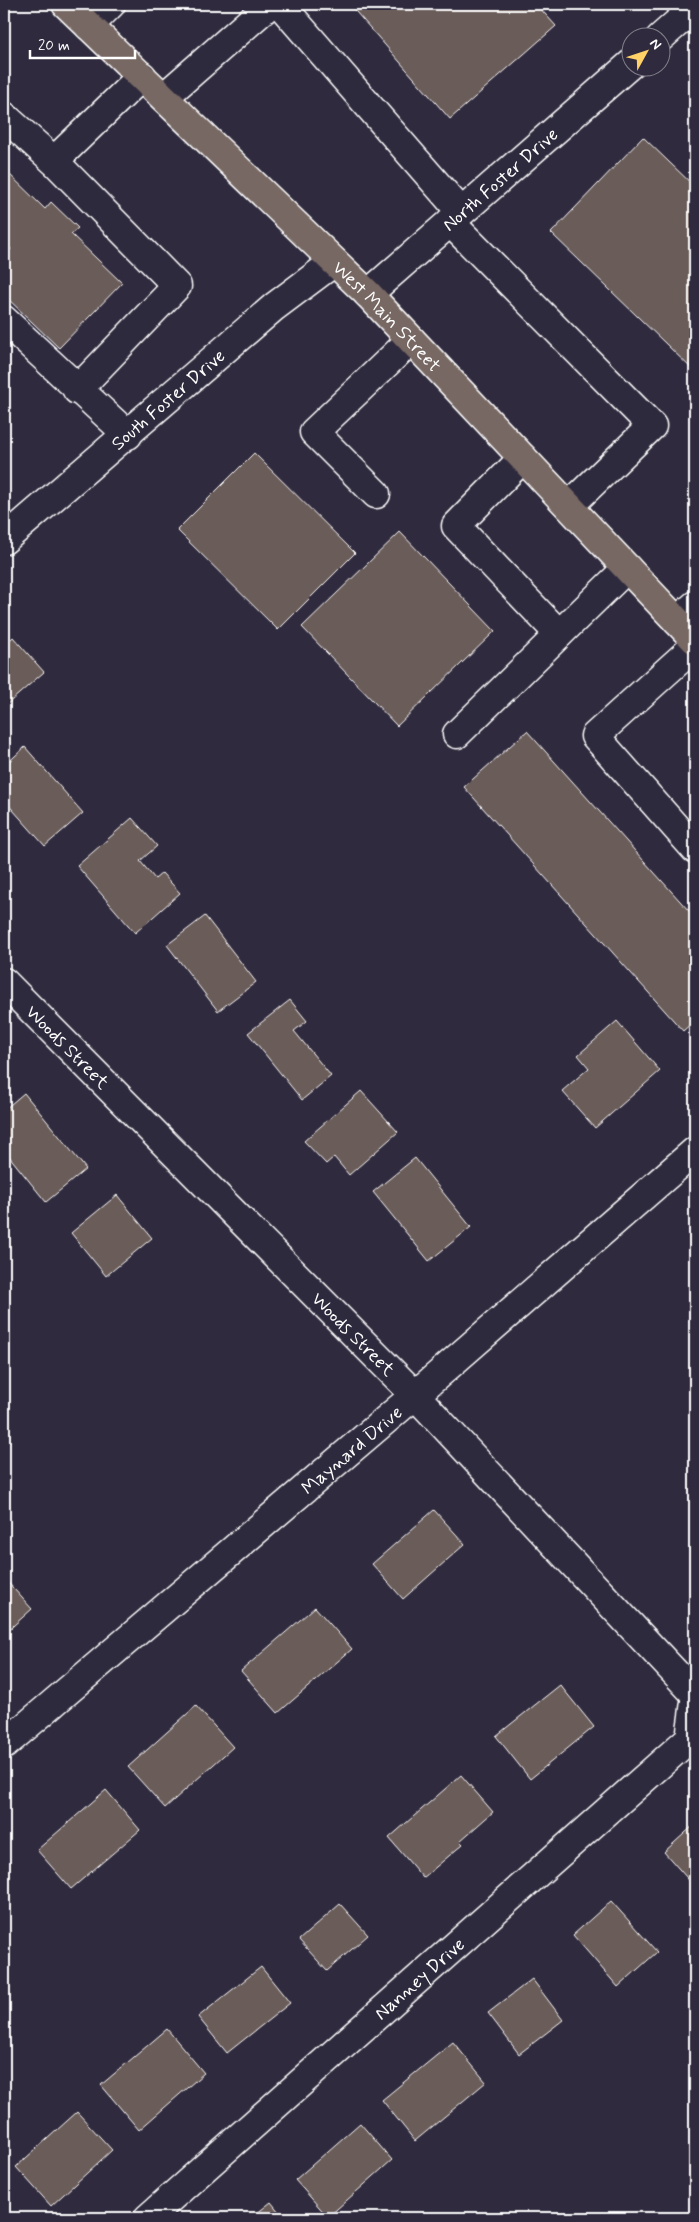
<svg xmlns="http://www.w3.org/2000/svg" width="699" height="2222" viewBox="0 0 699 2222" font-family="Mynerve,sans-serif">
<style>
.building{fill:#6a5b58;stroke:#fff}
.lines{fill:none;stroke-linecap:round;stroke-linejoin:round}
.minor-casing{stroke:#fff;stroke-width:31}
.major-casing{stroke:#fff;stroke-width:31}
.minor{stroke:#2f2a3d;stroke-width:28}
.major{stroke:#776864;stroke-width:28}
.labels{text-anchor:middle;stroke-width:4;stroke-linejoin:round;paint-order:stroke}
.street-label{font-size:19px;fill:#fff;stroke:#2f2a3d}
</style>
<rect width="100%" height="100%" fill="#2f2a3d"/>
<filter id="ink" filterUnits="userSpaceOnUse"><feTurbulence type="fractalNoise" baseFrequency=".02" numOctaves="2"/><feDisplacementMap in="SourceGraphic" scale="10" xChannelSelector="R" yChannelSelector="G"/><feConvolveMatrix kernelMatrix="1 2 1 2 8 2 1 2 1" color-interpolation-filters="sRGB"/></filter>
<g filter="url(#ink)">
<path class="building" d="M349,4H536L556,26L450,119Z
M643,137L695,187V372L551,233Z
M4,169L45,209L51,202L78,228L71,234L122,283L59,348L4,295V257L11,249L4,242Z
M254,453L355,553L278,630L177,530Z
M400,532L495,631L397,726L302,627Z
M13,637L44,672L4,707V646Z
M527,731L689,911L693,908L695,910V1020L683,1031L464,787Z
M25,747L83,813L45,846L4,800V766Z
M132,818L157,846L140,861L155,879L162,873L180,893L135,933L77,866Z
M205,916L256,982L218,1011L167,945Z
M290,1000L307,1021L294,1031L331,1076L302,1100L248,1033Z
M617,1021L660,1071L595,1128L562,1091L589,1068L578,1055Z
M361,1091L398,1132L349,1175L334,1157L326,1164L304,1141Z
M24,1093L86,1169L46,1202L4,1150V1110Z
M415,1158L471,1227L429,1261L373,1192Z
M117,1195L152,1238L106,1276L71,1233Z
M434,1510L465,1544L403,1599L372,1564Z
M4,1578L32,1609L4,1634Z
M315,1607L352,1649L278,1713L241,1671Z
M560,1685L594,1727L530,1779L496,1736Z
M196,1706L233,1747L165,1808L128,1767Z
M461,1775L493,1812L460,1841L463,1844L423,1878L389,1838Z
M106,1790L140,1830L71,1889L37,1850Z
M695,1824V1887L664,1852Z
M611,1901L657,1952L618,1987L573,1935Z
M340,1904L368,1935L327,1971L299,1940Z
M261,1967L290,2003L227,2053L198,2017Z
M532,1979L563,2020L519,2054L488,2013Z
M167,2029L204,2073L139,2130L101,2085Z
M453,2042L486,2082L415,2141L382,2100Z
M77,2112L112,2150L51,2206L16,2167Z
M360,2123L392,2160L328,2217L295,2180Z
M271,2202L284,2218H251Z"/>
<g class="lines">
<g class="minor-casing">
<g id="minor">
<path d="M280,4L461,212"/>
<path d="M89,26L111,4"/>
<path d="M660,38L695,7"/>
<path d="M164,97L270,4"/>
<path d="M4,116L54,161L142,76"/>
<path d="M54,161L177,286L77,390"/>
<path d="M450,222L652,426L569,506"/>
<path id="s1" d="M368,294L632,63"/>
<path d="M4,320L128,435"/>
<path d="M523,458L456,526L559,634"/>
<path d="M376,494L314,432L411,340"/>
<path id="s2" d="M4,540L274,307L334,262"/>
<path d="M677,621L695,605"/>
<path d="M695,646L595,736L695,849"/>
<path d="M457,734L627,568"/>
<path id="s3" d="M4,982L415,1395L695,1694"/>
<path id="s4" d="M4,1745L415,1395L695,1151"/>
<path id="s5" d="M148,2218L690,1738L695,1702"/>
</g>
</g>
<g class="major-casing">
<g id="major">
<path id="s6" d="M66,4L368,294L695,640"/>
</g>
</g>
<use href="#minor" class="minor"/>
<use href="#major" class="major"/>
</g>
</g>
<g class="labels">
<g class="street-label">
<text dy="7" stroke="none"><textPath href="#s1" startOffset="175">North Foster Drive</textPath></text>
<text dy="7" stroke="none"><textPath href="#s6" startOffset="448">West Main Street</textPath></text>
<text dy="7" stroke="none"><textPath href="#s2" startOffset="216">South Foster Drive</textPath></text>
<text dy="7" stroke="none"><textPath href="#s3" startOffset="91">Woods Street</textPath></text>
<text dy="7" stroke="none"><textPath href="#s3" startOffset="496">Woods Street</textPath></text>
<text dy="7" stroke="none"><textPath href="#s4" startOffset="456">Maynard Drive</textPath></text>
<text dy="7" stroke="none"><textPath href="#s5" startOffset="362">Nanney Drive</textPath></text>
</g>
</g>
<rect width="699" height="2222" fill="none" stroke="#2f2a3d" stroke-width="20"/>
<rect x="10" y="10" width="679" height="2202" fill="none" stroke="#fff" stroke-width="2" filter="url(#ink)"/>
<g transform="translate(646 52) rotate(50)"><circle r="24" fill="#2f2a3d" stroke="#827f8b"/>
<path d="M0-4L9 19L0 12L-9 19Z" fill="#ffd166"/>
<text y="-8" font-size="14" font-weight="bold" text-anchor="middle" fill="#ffffff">N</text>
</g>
<path d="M30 50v8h105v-8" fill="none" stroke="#ffffff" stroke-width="2.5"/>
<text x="38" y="50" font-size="15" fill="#ffffff" stroke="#2f2a3d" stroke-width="4" paint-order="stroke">20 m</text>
</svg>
